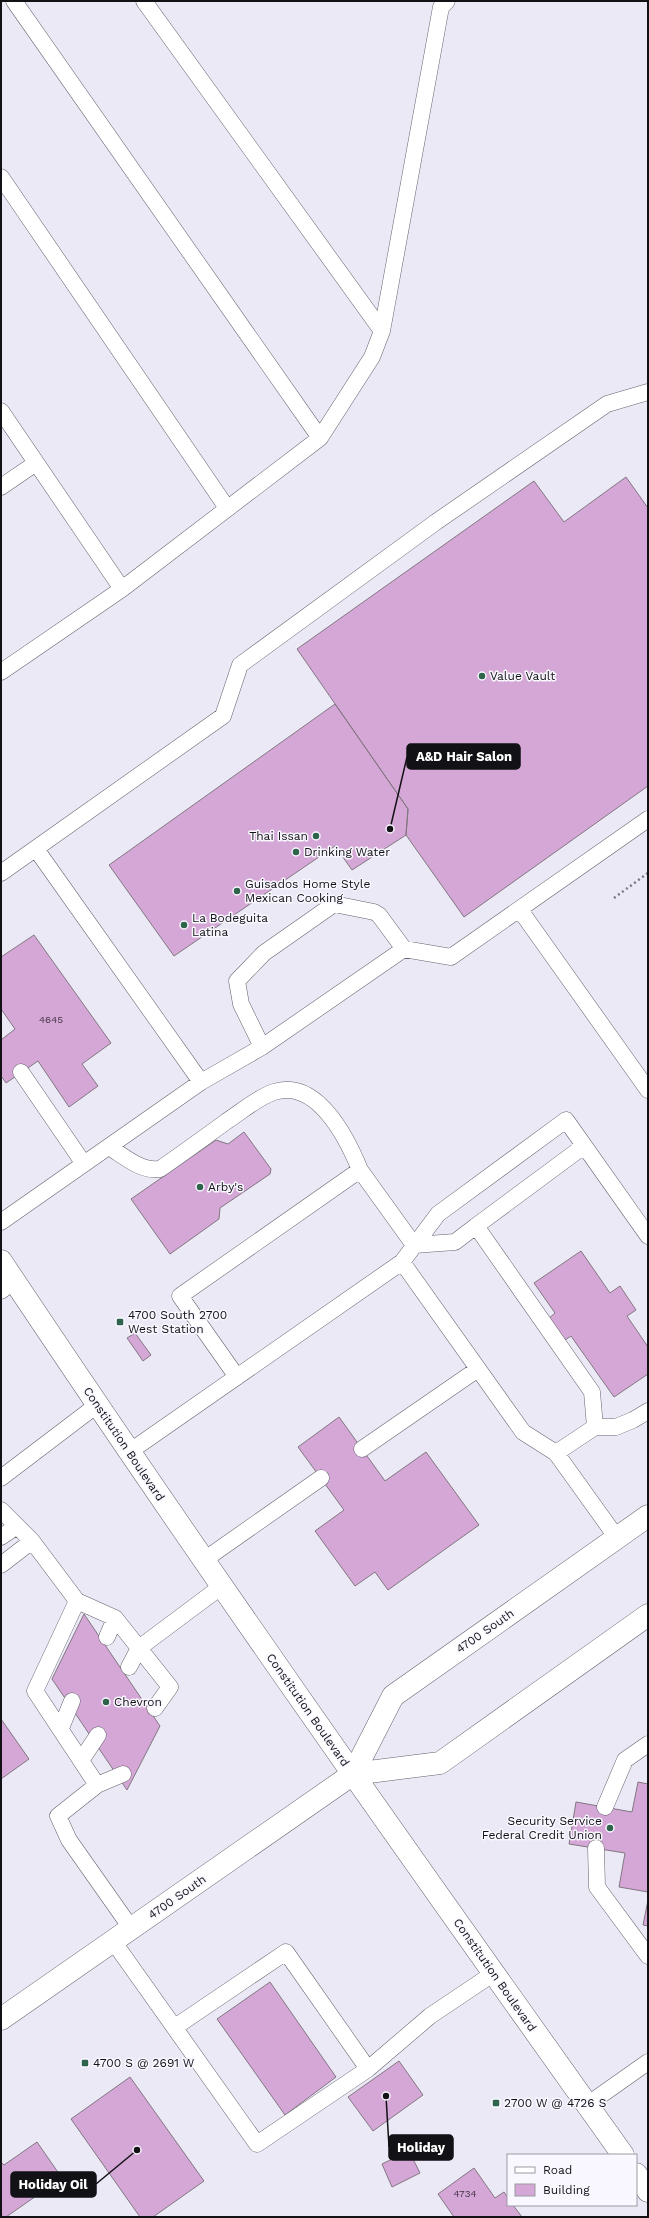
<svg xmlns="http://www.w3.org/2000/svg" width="649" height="2218" viewBox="0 0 649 2218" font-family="'Work Sans',sans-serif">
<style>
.building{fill:#d5a7d6;stroke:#817781}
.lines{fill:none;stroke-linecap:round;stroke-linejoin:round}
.lane-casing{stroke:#65626d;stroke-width:17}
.secondary-casing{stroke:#65626d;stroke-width:23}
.primary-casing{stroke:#65626d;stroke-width:23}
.path{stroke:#7b7982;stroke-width:2.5;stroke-dasharray:2 3;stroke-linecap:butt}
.lane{stroke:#fff;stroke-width:16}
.secondary{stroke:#fff;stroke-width:22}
.primary{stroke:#fff;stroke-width:22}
.poi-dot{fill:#2d644b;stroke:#f9f7ff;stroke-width:1.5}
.labels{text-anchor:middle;stroke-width:3;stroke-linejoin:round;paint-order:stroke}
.number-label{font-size:10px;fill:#433645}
.poi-label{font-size:12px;fill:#121115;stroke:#f9f7ff;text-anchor:start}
.street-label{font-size:12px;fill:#121115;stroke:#f9f7ff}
.leader{fill:none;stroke:#121115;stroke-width:1.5}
.callout-dot{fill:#121115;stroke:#f9f7ff;stroke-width:1.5}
.callout{fill:#121115;stroke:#121115;stroke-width:1.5}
.callout-label{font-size:13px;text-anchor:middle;font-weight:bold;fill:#fff}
</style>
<rect width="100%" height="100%" fill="#ece9f6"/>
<path class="building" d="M626,477L648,508V786L464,917L406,835L408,809L297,649L534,481L564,522Z
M335,704L408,809L406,835L352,870L335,846L174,956L109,865Z
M34,935L111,1043L82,1064L98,1086L69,1107L38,1061L6,1083L1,1076V1040L15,1029L1,1009V957Z
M244,1132L271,1169L270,1174L220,1208L219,1219L170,1254L131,1199L216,1140L228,1144Z
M581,1251L610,1293L620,1286L636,1310L627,1316L648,1347V1374L614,1397L571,1336L562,1342L547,1320L555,1313L534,1283Z
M135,1333L151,1355L143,1361L127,1338Z
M339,1417L385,1481L426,1452L479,1525L388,1590L375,1572L355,1586L315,1531L344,1510L298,1447Z
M84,1614L160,1726L127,1790L52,1679Z
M1,1719L29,1759L1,1779Z
M638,1782L648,1784V1892L619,1887L625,1853L569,1844L576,1802L632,1812Z
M648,1900V1926L643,1925Z
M270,1982L336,2077L285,2115L217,2019Z
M399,2061L423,2095L373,2131L348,2097Z
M130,2077L204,2181L153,2217H140L71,2119Z
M37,2142L62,2178L6,2217H1V2162L4,2165Z
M409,2151L420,2173L392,2187L382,2164Z
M474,2168L495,2198L504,2192L508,2198V2205H513L522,2217H454L438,2194Z"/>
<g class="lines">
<g class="lane-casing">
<path id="lane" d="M14,1L320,438
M144,1L382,331
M1,177L227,508
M1,411L122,589
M1,487L36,463
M1,672L122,589L320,438L372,357L382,331L441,7L447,1
M36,849L201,1082
M1,873L223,716L240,665L436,522L607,404L648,392
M520,910L648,1090
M262,1047L241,1004L237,981L264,953L334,904L374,912L379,915L404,949
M21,1072L84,1164
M584,1146L476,1226L592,1392L595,1427
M109,1147C124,1156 141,1172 160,1169C183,1153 205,1137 227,1121C241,1112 258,1097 274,1092C317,1078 347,1138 360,1170
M1,1222L201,1082L262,1047L404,949L451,957L648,819
M402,1262L523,1432L556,1453L617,1538
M1,1291L14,1281
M237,1377L180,1296L360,1170L414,1245L455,1242L476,1226
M362,1449L478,1369
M129,1452L402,1262L438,1214L566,1120L648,1236
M556,1453L595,1427H616L633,1420L648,1411
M1,1478L97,1405
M1,1510L32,1541L77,1601L35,1691L97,1785
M1,1537L17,1526
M204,1560L321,1478
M1,1565L32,1541
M77,1601L115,1618L170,1687L155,1708
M107,1637L115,1618
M129,1667L139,1648L222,1586
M61,1728L72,1701
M82,1759L98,1735
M123,1774L97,1785L58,1816L69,1840L131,1928
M605,1807L625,1760L648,1744
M596,1848L597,1887L648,1956
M113,1941L257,2144L368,2069L430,2016L494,1973
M175,2027L286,1952L368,2069
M587,2105L648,2062"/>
</g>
<g class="secondary-casing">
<path id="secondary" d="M1,1261C202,1563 412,1859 623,2155
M636,2174L648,2191"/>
</g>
<g class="primary-casing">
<path id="primary" d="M353,1774L440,1763L648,1615
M1,2019L353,1774L393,1696L648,1516"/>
</g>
<path class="path" d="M614,898L648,873"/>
<use href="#lane" class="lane"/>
<use href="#secondary" class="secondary"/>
<use href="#primary" class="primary"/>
</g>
<g class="poi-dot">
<circle cx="482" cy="676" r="4"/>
<circle cx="316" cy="836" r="4"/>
<circle cx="296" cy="852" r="4"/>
<circle cx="237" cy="891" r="4"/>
<circle cx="184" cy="925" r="4"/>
<circle cx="200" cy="1187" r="4"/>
<rect x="116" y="1318" width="8" height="8" rx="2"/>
<circle cx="106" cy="1702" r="4"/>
<circle cx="610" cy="1828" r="4"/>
<rect x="81" y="2059" width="8" height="8" rx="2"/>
<rect x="492" y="2099" width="8" height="8" rx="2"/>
</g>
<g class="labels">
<g class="number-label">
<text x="51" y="1023">4645</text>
<text x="465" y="2197">4734</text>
</g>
<g class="poi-label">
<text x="490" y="680">Value Vault</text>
<text x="308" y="840" text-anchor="end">Thai Issan</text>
<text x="304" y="856">Drinking Water</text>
<text x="245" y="888">Guisados Home Style<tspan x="245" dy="14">Mexican Cooking</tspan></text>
<text x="192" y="922">La Bodeguita<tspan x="192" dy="14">Latina</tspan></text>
<text x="208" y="1191">Arby's</text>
<text x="128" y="1319">4700 South 2700<tspan x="128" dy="14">West Station</tspan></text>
<text x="114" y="1706">Chevron</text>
<text x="602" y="1825" text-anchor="end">Security Service<tspan x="602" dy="14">Federal Credit Union</tspan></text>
<text x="93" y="2067">4700 S @ 2691 W</text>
<text x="504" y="2107">2700 W @ 4726 S</text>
</g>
<g class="street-label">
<text transform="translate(124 1444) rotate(56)" y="4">Constitution Boulevard</text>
<text transform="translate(485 1631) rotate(-35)" y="4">4700 South</text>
<text transform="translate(308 1710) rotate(55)" y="4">Constitution Boulevard</text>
<text transform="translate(177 1897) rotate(-35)" y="4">4700 South</text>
<text transform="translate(495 1975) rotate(55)" y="4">Constitution Boulevard</text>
</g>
</g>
<path class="leader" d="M390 829L407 757M386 2096L389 2147M137 2150L96 2184"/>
<g class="callout-dot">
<circle cx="390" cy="829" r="4"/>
<circle cx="386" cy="2096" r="4"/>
<circle cx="137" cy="2150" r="4"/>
</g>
<g class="callout">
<rect x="407" y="744" width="113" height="25" rx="4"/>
<rect x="389" y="2135" width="64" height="25" rx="4"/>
<rect x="11" y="2172" width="85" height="25" rx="4"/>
</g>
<g class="callout-label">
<text x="464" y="761">A&amp;D Hair Salon</text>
<text x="421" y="2152">Holiday</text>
<text x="53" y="2189">Holiday Oil</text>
</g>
<rect width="649" height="2218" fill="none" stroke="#121115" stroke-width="4"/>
<rect x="507" y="2154" width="130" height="52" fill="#f9f7ff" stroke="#9d9ba1"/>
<rect x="515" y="2167" width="20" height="6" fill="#ffffff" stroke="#9d9ba1"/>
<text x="543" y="2174" font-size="12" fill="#121115">Road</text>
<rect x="515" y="2184" width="20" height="12" fill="#d5a7d6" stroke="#9d9ba1"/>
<text x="543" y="2194" font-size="12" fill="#121115">Building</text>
</svg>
